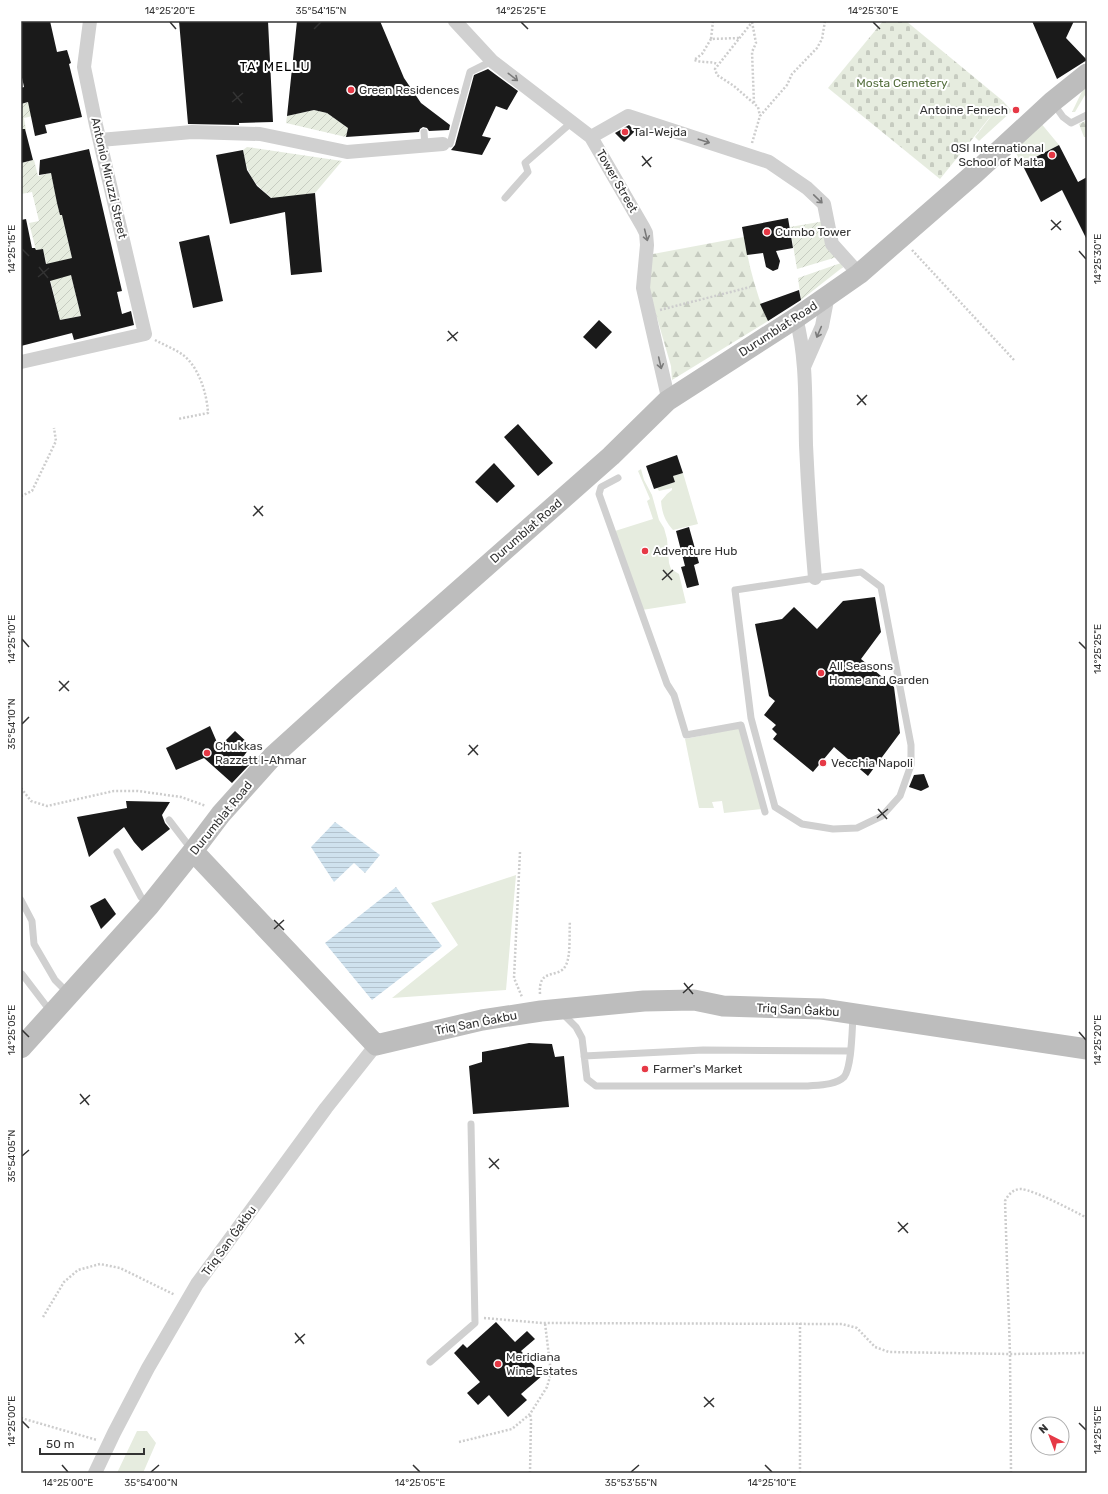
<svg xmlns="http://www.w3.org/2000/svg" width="1108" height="1494" viewBox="0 0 1108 1494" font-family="Rubik,sans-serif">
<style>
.grass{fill:#e6ecdf}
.forest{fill:url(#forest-firs)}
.cemetery{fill:url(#cemetery-stones)}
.garden{fill:url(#garden-furrows)}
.water{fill:url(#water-rules)}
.building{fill:#1a1a1a;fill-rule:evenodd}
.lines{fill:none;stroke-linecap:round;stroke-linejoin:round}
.path{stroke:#cdcdcd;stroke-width:2.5;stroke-dasharray:2 2;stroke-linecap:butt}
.lane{stroke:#d0d0d0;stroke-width:7}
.street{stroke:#d0d0d0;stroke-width:14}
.secondary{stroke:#bdbdbd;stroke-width:21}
.oneway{stroke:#7a7a7a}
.ticks{fill:none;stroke:#333;stroke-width:1.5}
.poi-dot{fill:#e63946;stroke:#fff;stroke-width:1.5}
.labels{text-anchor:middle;stroke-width:4;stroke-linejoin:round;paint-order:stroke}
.park-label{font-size:12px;fill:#56703f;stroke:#fff}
.poi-label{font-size:12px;fill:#333;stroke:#fff;text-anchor:start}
.street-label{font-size:12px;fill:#333;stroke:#fff}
.neighbourhood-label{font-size:13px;letter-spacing:1px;fill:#000;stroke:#fff}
.neatline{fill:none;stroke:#333;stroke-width:1.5}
.ticks-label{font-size:10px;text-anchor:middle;fill:#333}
</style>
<defs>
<pattern id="forest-firs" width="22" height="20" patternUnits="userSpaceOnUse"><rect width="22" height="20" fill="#e6ecdf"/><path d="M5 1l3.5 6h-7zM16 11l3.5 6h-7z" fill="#c6cbc0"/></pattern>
<pattern id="cemetery-stones" width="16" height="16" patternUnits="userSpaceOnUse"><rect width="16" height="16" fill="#e6ecdf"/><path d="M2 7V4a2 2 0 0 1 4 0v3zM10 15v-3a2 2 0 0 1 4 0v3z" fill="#c6cbc0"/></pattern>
<pattern id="garden-furrows" width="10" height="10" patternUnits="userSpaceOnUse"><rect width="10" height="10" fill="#e6ecdf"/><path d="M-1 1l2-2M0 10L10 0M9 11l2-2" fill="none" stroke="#c6cbc0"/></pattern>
<pattern id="water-rules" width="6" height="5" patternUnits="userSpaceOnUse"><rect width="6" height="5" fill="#cfe2ee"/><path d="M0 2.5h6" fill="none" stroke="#b2c2cd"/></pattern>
</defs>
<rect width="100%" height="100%" fill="#fff"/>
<path class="grass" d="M1003,101L1012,111L979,141L975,137Z
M1040,122L1059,145L1022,164L1012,146Z
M641,469L644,480L652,495L659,520L664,528L667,539L669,563L671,569L679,574L686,603L642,610L615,531L653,519L647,501L650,499L638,471Z
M683,473L698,524L673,530C665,521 662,513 661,501L667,494L672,490V488L659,491L657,488L675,482L673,476Z
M739,728L762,809L724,813L722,801L712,802L714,808H699L685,739Z
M516,875L506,990L392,998L458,945L431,903Z
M137,1431H147L156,1443L143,1473H117Z"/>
<path class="forest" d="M1087,81V101L1085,95L1075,112H1072Z
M1087,120V137H1084L1079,124Z
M744,237C749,266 756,294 768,321L672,380L671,366L648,287L653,254Z"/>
<path class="cemetery" d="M883,21H906L1003,101L940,179L828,88Z"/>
<path class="garden" d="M34,101L37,115L24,118L26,130L21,131V104Z
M314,110L327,113L348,128L346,137L286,123L287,116Z
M247,147L342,161L315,193L273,199C252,182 248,176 243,150Z
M34,160L38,176L51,173L60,215H62L72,258L65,260L71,275L81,316L60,320L43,249L36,250L29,223L39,221L32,192L21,194V163Z
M825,221L837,257L797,269L790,227Z
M841,263L843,267L801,300L798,278Z"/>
<path class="water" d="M335,822L380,855L365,873L354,863L334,882L311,847Z
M396,887L442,946L372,1000L325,943Z"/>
<path class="building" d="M21,21H50L57,52L67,50L71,63L69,64L82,117L45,125L47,133L35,136L28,102L21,104V88L24,87L21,73Z
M179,21H268L273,122L239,123V125L188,124Z
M297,21H380L404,78L421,103L450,125L449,130L429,131L427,128L423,127L420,129L419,132L346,137L348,128L327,113L314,110L287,116Z
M1032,21H1074L1066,38L1087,60L1057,79Z
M488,69L518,91L507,110L496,106L482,136L491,138L482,155L451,150L455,145L474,75Z
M629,125L635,131L624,142L615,133Z
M21,129H25L33,160L21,163Z
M1059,145L1078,182L1087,177V240L1062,190L1041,202L1022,164Z
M89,149L122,291L117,292L122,314L131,311L134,325L74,340L72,333L21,346V220L26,219L32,248H35L36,250L43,249L46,264L72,258L62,215H60L57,203L51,173L39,175L40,160ZM71,275L81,316L60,320L50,281Z
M243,150L247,170L257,186L271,198L315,193L322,272L291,275L285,212L230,224L216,155Z
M788,218L793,248L776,251L780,261L778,269L773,271L766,267L763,253L747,255L742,227Z
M209,235L223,301L193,308L179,242Z
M799,290L801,300L768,321L760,304Z
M599,320L612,332L596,349L583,337Z
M518,424L553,463L538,476L504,437Z
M677,455L683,473L673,476L675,482L654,489L646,466Z
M494,463L515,486L497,503L475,482Z
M689,527L699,563L694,565L699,585L687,588L681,567L685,566L676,531Z
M875,597L881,632L861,659L894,687L900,733L868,776L834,747L813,772L773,739L777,734L772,729L776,725L764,715L775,701L769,696L755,624L782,619L794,607L817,629L843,601Z
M210,726L219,747L235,731L251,746L241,760L249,765L232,783L204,758L176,770L166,748Z
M924,774L929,787L921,791L909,787L914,775Z
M126,801L170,802L162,815L165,823L170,829L142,851L134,842L124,827L89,857L77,817L127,808Z
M105,898L116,914L101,929L90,906Z
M529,1043L552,1044L555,1057L564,1056L569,1107L473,1114L469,1066L482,1062V1052Z
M496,1322L515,1342L527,1331L535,1339L521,1351L543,1375L521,1394L527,1400L508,1417L489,1395L478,1405L467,1393L480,1382L454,1353L463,1344L467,1348Z"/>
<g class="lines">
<path class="path" d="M713,21L711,39L739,38
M753,21L715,69L717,75L734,86L758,107L760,116
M752,22L756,43L752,52L754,103
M711,39L702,54L694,60C702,63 710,61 718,64
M752,143L760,116L787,85L792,74L817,48L822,39L825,21
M912,250L1014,360
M660,310L750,287
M155,340C164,345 175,349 183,355C199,367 207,394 208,413L178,419
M21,496L32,491L56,441L54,428
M21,788L31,801L47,806L114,791H138L181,797L206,806
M520,852L514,978L522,997
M540,994C538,966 559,980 566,965C571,955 569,933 570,921
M43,1317L64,1282L78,1270L100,1264L120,1268L175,1295
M484,1318L542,1323L842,1324L857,1328L875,1347L889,1352L1010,1354L1087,1353
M800,1323V1473
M21,1418L97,1440
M459,1442L512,1429L530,1414L547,1387L551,1373L545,1323
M530,1473L531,1420L530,1414
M1011,1473L1010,1354L1005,1201C1008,1195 1013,1189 1021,1189C1034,1190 1074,1211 1087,1218"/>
<path class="lane" d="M1053,103L1063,117L1071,123L1087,115
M424,132L425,146
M450,144L470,72L492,61
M505,198L528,172L525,163L572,122
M618,478L601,487L599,494L667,684L674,695L686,735L741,725L765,812
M861,572L881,587L911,745V765L900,796L882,816L857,828L833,829L802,824L775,807L751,718L735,590L815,578Z
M169,820L192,850
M117,852L141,897L148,904
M21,900L32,921L34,944L55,980L68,993
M22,974L51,1012
M562,1013L576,1027L582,1038L587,1079L596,1086H808C819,1085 836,1085 844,1077C852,1067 852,1029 853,1016
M584,1056L703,1050L850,1051
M430,1362L475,1323L471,1124"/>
<path class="street" d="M455,21L492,61L591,137L643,227L646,233L647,245L643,288L667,393V401
M591,137L628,116L769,162L807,188L824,204L832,244L859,274
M100,140L192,132L260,134L347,152L443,144
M796,318C807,358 805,403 806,445C808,489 811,533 815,578
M21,362L145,334L96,125L84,67L90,21
M804,367L822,326L828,295
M95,1473L114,1433L148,1368L197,1284L326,1108L376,1045"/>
<path class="secondary" d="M193,851L376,1045L482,1020L541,1011L644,1001L694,1000L723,1006L822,1009L1087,1049
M21,1048L149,906L193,851L221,814L273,756L347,689L611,456L667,401L796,318L859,274L975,173L1052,102L1087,74"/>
</g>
<defs><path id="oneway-shaft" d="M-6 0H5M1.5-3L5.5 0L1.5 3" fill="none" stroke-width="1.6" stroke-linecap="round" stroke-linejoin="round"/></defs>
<g class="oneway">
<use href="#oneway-shaft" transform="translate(513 77) rotate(38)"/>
<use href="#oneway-shaft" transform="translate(704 141) rotate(18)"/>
<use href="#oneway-shaft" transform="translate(818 199) rotate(44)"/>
<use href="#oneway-shaft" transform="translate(646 235) rotate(76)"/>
<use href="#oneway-shaft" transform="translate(819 332) rotate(113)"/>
<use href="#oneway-shaft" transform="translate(660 363) rotate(77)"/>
</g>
<path class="ticks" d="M170,22L176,29M521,22L528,29M873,22L880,29M314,29L321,22M233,92L242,103M232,102L243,93M642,156L651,167M642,166L652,157M1051,220L1061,230M1051,230L1061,221M22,249L29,256M1079,251L1086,259M39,267L48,278M38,277L49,268M448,331L457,341M447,341L458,332M857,395L866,405M857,405L867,395M254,506L263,516M253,516L263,506M663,570L672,580M662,580L673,570M22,639L29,647M1079,642L1086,649M59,681L69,691M59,691L69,681M22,724L29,717M469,745L478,755M468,755L478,745M878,809L887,819M877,818L888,809M274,920L284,930M274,929L284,920M684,983L693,994M683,993L693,984M22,1030L29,1037M1079,1032L1086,1040M80,1094L89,1105M80,1104L90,1095M22,1156L29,1150M489,1158L499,1169M489,1168L499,1159M898,1222L908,1233M898,1232L908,1223M295,1333L304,1344M295,1343L305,1334M704,1397L714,1407M704,1407L714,1398M22,1421L29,1428M1079,1423L1086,1430M62,1465L68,1472M413,1465L420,1472M765,1465L772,1472M151,1472L159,1465M631,1472L639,1465"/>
<g class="poi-dot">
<circle cx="351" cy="90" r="4"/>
<circle cx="1016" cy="110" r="4"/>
<circle cx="625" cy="132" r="4"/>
<circle cx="1052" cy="155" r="4"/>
<circle cx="767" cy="232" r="4"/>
<circle cx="645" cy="551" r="4"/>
<circle cx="821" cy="673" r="4"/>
<circle cx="207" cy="753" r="4"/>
<circle cx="823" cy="763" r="4"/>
<circle cx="645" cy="1069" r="4"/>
<circle cx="498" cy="1364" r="4"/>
</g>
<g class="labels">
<g class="park-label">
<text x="902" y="87">Mosta Cemetery</text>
</g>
<g class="poi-label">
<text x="359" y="94">Green Residences</text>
<text x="1008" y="114" text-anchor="end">Antoine Fenech</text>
<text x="633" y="136">Tal-Wejda</text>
<text x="1044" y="152" text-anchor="end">QSI International<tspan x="1044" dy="14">School of Malta</tspan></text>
<text x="775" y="236">Cumbo Tower</text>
<text x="653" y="555">Adventure Hub</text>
<text x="829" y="670">All Seasons<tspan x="829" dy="14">Home and Garden</tspan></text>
<text x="215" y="750">Chukkas<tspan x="215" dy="14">Razzett l-Aħmar</tspan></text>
<text x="831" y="767">Vecchia Napoli</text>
<text x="653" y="1073">Farmer's Market</text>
<text x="506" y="1361">Meridiana<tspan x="506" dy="14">Wine Estates</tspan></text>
</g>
<g class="street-label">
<text transform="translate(109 178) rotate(77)" y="4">Antonio Miruzzi Street</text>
<text transform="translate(617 181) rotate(60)" y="4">Tower Street</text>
<text transform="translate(778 329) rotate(-33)" y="4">Durumblat Road</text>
<text transform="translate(526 531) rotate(-41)" y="4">Durumblat Road</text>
<text transform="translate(221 818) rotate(-51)" y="4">Durumblat Road</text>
<text transform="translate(798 1010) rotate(3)" y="4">Triq San Ġakbu</text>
<text transform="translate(476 1023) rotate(-11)" y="4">Triq San Ġakbu</text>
<text transform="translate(229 1241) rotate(-54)" y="4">Triq San Ġakbu</text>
</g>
<g class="neighbourhood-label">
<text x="275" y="71">TA' MELLU</text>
</g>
</g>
<rect width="1108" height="1494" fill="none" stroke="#ffffff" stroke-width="44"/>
<g transform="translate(1050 1436) rotate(318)"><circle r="19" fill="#ffffff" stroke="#adadad"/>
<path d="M0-3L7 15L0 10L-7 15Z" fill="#e63946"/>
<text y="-6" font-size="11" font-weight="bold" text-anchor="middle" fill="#333333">N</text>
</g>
<path d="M40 1448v6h104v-6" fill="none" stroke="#333333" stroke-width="2"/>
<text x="46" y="1448" font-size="12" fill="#333333" stroke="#ffffff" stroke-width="3" paint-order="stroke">50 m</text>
<rect x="22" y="22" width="1064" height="1450" class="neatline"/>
<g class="ticks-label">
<text x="170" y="14">14°25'20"E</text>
<text x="321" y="14">35°54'15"N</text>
<text x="521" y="14">14°25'25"E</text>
<text x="873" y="14">14°25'30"E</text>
<text transform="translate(11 249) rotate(-90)" y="4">14°25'15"E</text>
<text transform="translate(1097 259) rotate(-90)" y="4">14°25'30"E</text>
<text transform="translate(11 639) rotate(-90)" y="4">14°25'10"E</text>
<text transform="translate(1097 649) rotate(-90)" y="4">14°25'25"E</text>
<text transform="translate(11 724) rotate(-90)" y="4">35°54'10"N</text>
<text transform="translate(11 1030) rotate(-90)" y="4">14°25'05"E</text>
<text transform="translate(1097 1040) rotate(-90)" y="4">14°25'20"E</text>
<text transform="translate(11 1156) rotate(-90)" y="4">35°54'05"N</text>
<text transform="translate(11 1421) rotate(-90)" y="4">14°25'00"E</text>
<text transform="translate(1097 1430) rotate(-90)" y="4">14°25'15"E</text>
<text x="68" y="1486">14°25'00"E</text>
<text x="151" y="1486">35°54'00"N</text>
<text x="420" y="1486">14°25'05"E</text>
<text x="631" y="1486">35°53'55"N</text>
<text x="772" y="1486">14°25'10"E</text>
</g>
</svg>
